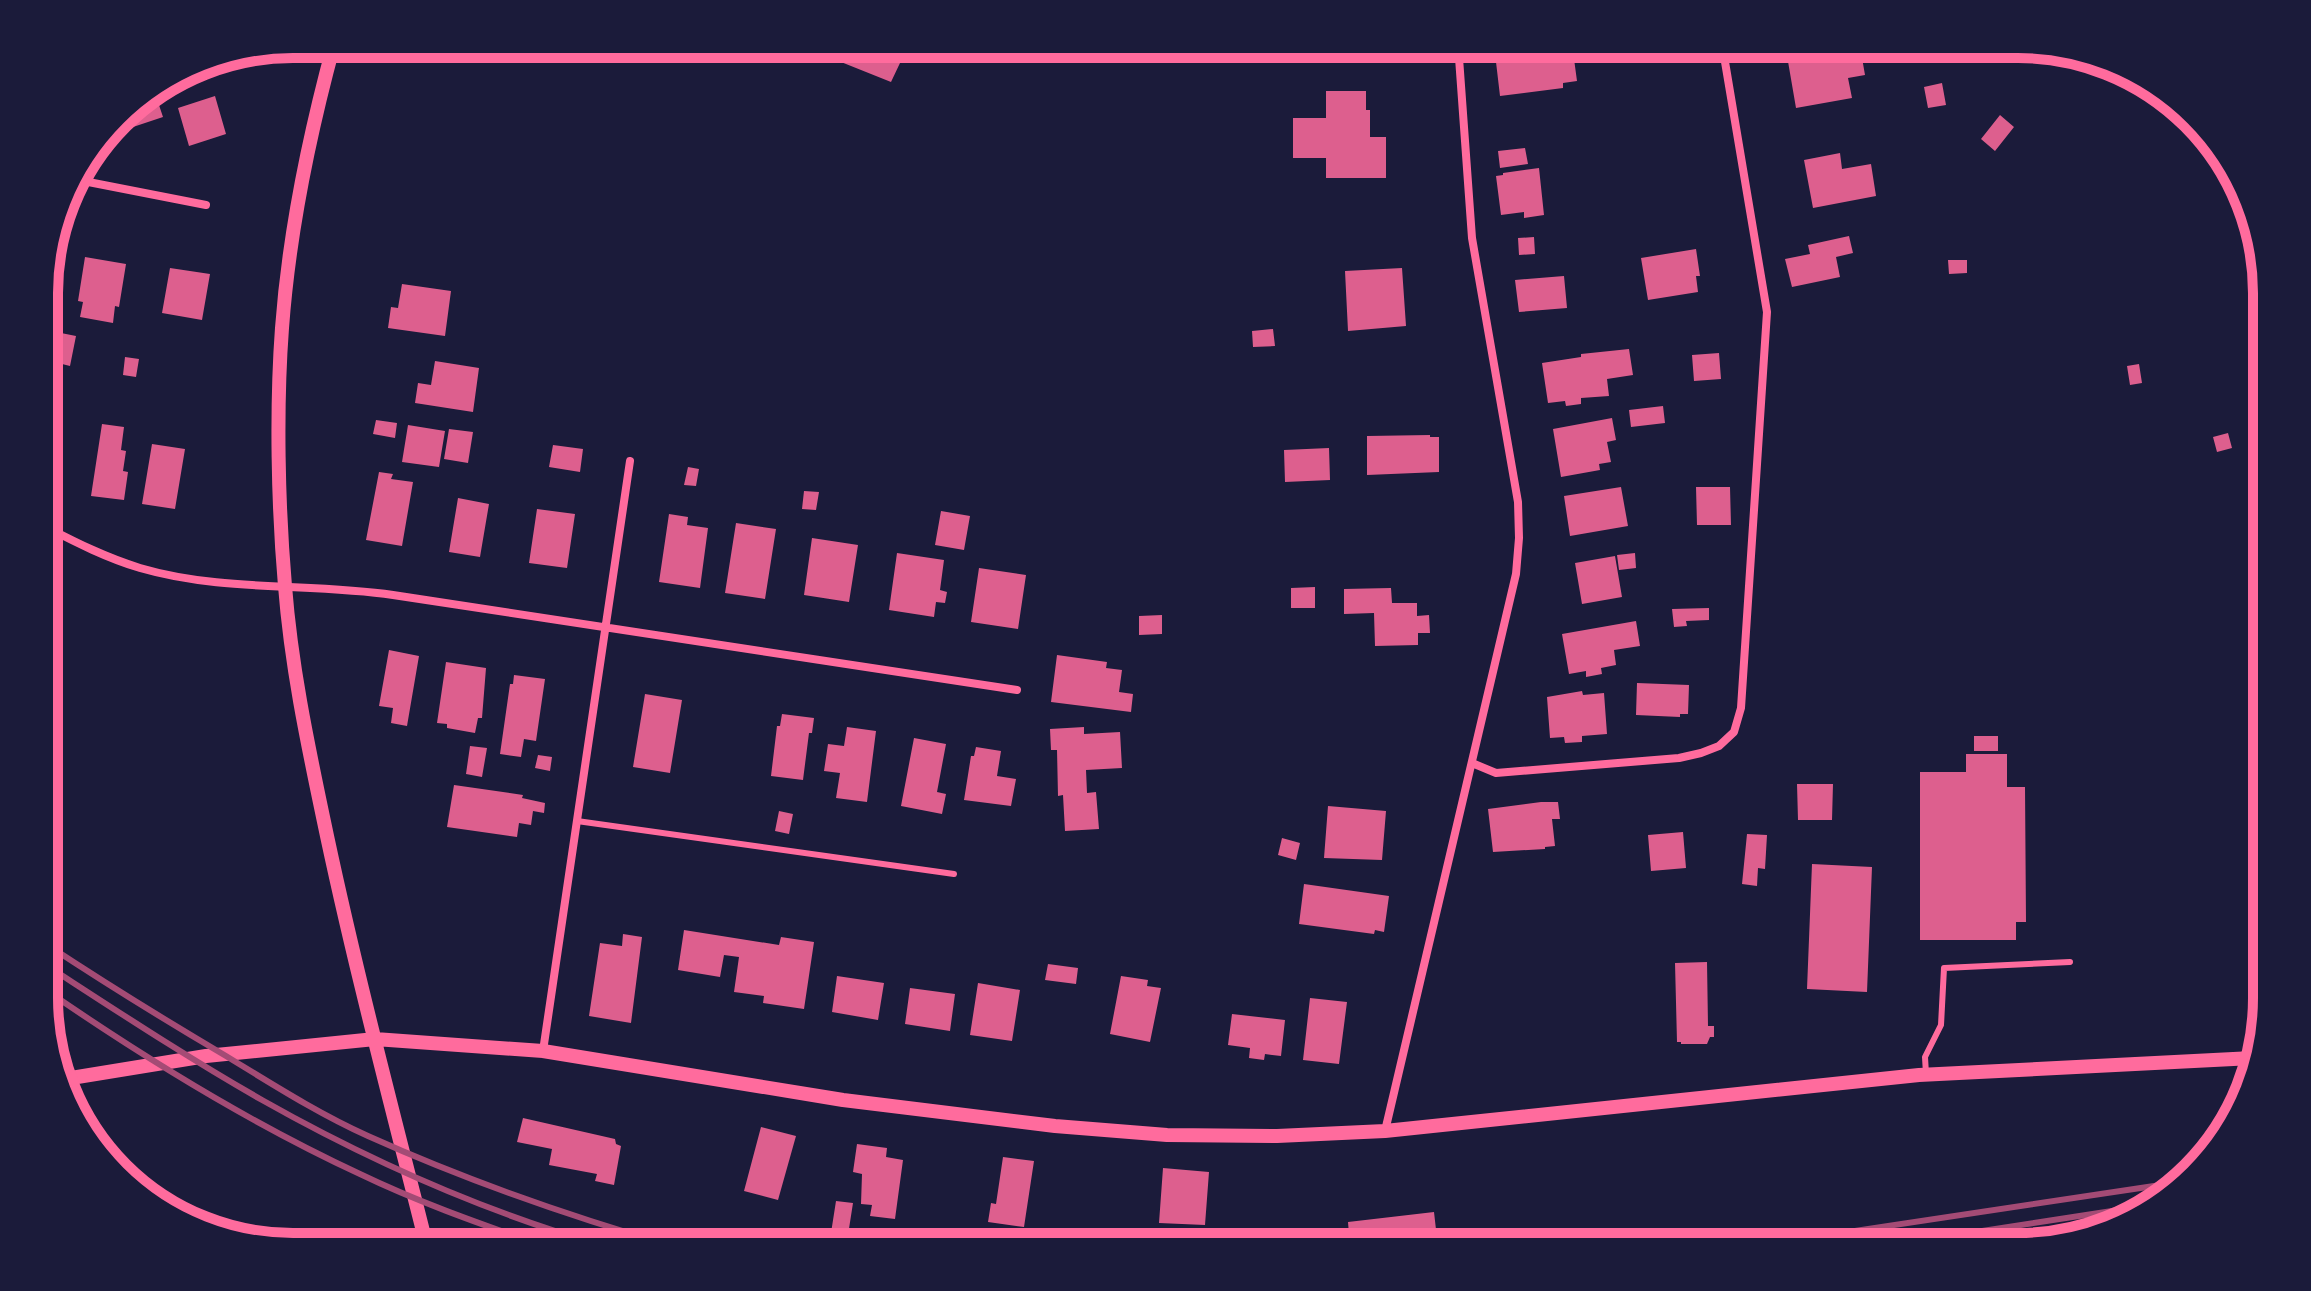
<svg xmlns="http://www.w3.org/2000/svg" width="2311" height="1291" viewBox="0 0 2311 1291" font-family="Rubik,sans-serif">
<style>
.building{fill:#dd5f8e}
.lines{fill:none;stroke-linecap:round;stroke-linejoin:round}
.service{stroke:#ff6b9d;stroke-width:6}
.minor{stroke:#ff6b9d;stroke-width:8}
.tertiary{stroke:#ff6b9d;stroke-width:14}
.rail{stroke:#a44b75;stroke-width:6}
.rim{fill:none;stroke:#ff6b9d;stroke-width:10}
</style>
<rect width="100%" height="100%" fill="#1b1b3a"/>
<path class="building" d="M811,44H909L891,82L836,60L837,57Z
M1572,44L1577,81L1563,83V88L1500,96L1494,45Z
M1785,44H1842L1844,55L1861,52L1865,75L1848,78L1852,98L1796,108Z
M1942,83L1946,105L1928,108L1924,87Z
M154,90L163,117L118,132L115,123L128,106Z
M1326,91H1366V110H1370V137H1386V178H1326V158H1293V118H1326Z
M215,96L226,134L189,146L178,108Z
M2000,115L2014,127L1995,151L1981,139Z
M1525,148L1528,164L1500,168L1498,151Z
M1840,153L1842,169L1871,164L1876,196L1813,208L1804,160Z
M1539,168L1544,215L1524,218V212L1501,215L1496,176L1503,175V173Z
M1849,236L1853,253L1836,257L1840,277L1792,287L1785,259L1810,254L1808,245Z
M1534,237L1535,254L1519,255L1518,238Z
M1696,249L1700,276H1696L1698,292L1648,300L1641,258Z
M85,257L126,264L119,307L115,306L113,323L80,317L83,302L78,301Z
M1948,260H1967V273L1949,274Z
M170,268L210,274L202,320L162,313Z
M1402,268L1406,326L1348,331L1345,271Z
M1564,276L1567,308L1519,312L1515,280Z
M402,284L451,291L445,336L388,328L391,307L398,308Z
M1273,329L1275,346L1253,347L1252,331Z
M56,332L76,336L70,366L50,361Z
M1629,349L1633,375L1607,379L1609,396L1581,398V404L1566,406L1565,401L1548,403L1542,363L1581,357V354Z
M1719,353L1721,379L1694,381L1692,355Z
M125,357L139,359L136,377L123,375Z
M435,361L479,368L473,412L415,403L418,383L431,385Z
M2139,364L2142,383L2130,385L2127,366Z
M1663,406L1665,423L1631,427L1629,410Z
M1612,418L1616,440L1607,442L1611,462L1599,464L1600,470L1561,477L1553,429Z
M376,420L397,423L395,438L373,434Z
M102,424L124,427L121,450L126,451L123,471L128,472L124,500L91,496Z
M408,425L445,431L439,467L402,462Z
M449,429L473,432L468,463L444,459Z
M2228,433L2232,448L2217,452L2213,437Z
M1430,435V437H1439V472L1367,475V436Z
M152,444L185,449L175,509L142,504Z
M553,445L583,449L580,472L549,467Z
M1329,448L1330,480L1285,482L1284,450Z
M688,467L699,469L696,486L684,485Z
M379,472L393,474L391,479L413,482L402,546L366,540Z
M1621,487L1628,526L1570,536L1564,496Z
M1696,487H1730L1731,525H1697Z
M804,491L819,492L816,510L802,509Z
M458,498L489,504L480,557L449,552Z
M2266,498V536L2257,537L2251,500Z
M537,509L575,514L567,568L529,563Z
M941,511L970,516L964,550L935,545Z
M669,514L688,517L687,525L708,528L700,588L659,582Z
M736,523L776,529L765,599L725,593Z
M812,538L858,545L849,602L804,595Z
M897,553L944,560L940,590L947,592L945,603L936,602L934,617L889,610Z
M1635,553L1636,568L1619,570L1617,555Z
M1615,556L1622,597L1582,604L1575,563Z
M979,568L1026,575L1018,629L971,622Z
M1315,587V608H1291V588Z
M1391,588L1392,603H1417V616L1429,615L1430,633H1418V645L1375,646L1374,613L1344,614V589Z
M1709,608V620L1686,621L1687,626L1674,627L1672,609Z
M1162,615V634L1139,635V616Z
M1636,621L1640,646L1614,650L1616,665L1601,668L1602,674L1586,677V671L1569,674L1562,634Z
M389,650L419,656L407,726L391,723L393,708L379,706Z
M1057,655L1107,662L1106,668L1122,670L1119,692L1133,694L1131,712L1051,702Z
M446,662L486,668L482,718H478L475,733L447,728V724L437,723Z
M514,675L545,679L536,741L524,739L521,757L500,754L510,684H513Z
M1637,683L1689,685L1688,714H1680V717L1636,715Z
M1582,691L1583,695L1604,693L1607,734L1582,736V742L1565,743L1564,737L1550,738L1547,697Z
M645,694L682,700L670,773L633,767Z
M782,714L814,718L812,733H809L803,780L771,776L777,726H780Z
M847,727L876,731L867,802L836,798L840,773L824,771L828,744L844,746Z
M1084,727V734L1120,732L1122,768L1086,770L1087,793L1096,792L1099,829L1065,831L1063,795L1058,796L1057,750H1051L1050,729Z
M1974,736H1998V751H1974Z
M914,738L946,744L937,792L946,794L942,814L901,806Z
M470,746L487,748L482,777L466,774Z
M976,747L1001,751L997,776L1016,779L1011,806L964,800L971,756H974Z
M1966,754H2007V787H2025L2026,922H2016V940H1920V772H1966Z
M538,755L552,757L550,771L535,768Z
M1797,784H1833L1832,820H1798Z
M454,785L523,795L522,798L545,803L544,813L533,811L531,825L519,823L517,837L447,827Z
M1541,802H1558L1560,819H1552L1555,846L1545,847V849L1493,852L1488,809Z
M1328,806L1386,811L1382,860L1324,858Z
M779,811L793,814L789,834L775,831Z
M1683,832L1686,868L1651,871L1648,835Z
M1747,834L1767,835L1765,869L1758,868L1757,886L1742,884Z
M1282,838L1300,843L1296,860L1278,855Z
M1812,864L1872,867L1867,992L1807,989Z
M1304,884L1389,896L1384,932L1375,930L1374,934L1299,924Z
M684,930L779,945L781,937L814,942L804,1009L763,1003L764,996L734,992L739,957L724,955L720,977L678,970Z
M623,934L642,937L631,1023L589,1016L600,943L622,946Z
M1707,962L1708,1026H1714V1037H1710L1707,1044H1681V1042H1677L1675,963Z
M1048,964L1078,968L1076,984L1045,980Z
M837,976L884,983L878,1020L832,1012Z
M1121,976L1148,980L1147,986L1161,988L1150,1042L1110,1034Z
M978,983L1020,990L1012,1041L970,1035Z
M910,988L955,994L950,1031L905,1024Z
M1310,998L1347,1002L1339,1064L1303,1060Z
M1232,1014L1285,1020L1281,1056L1265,1054L1264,1060L1249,1058L1250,1048L1228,1045Z
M523,1118L615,1139L616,1144L621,1146L614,1185L595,1181L597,1174L549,1165L552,1149L517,1142Z
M761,1127L796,1136L778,1200L744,1191Z
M857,1144L887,1148L886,1157L903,1160L895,1219L870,1216L872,1205L861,1204L862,1174L853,1172Z
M1003,1157L1034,1161L1024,1227L988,1222L991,1203L996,1204Z
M1163,1168L1209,1172L1205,1225L1159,1223Z
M836,1201L853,1203L848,1235L831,1233Z
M1434,1212L1438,1247H1350L1348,1222Z
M1068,1230L1092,1232L1090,1247H1067Z"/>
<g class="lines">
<path class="service" d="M577,821L954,874
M1926,1074L1925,1057L1941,1025L1944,968L2070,962"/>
<path class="minor" d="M73,179L206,205
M46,527C77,543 107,558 140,568C222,592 310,583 393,595C601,625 809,657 1017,690
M1472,763L1496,773L1679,758L1701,753L1719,746L1734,732L1741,708L1767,312L1722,44
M543,1051L630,461
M1385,1131L1516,574L1519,538L1518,502L1472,238L1458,44"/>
<path class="tertiary" d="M334,44C309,136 289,233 282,328C276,409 278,505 285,586C291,664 307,741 323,817C353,961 391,1104 427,1247
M65,1079L206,1056L375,1039L543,1051L843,1100L1055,1126L1167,1135L1277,1136L1385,1131L1919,1075L2253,1058"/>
<path class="rail" d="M46,944C105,983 165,1020 226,1056C272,1084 319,1114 368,1136C468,1181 572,1217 676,1247
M46,965C117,1011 188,1058 262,1100C370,1161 488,1213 607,1247
M46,990C146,1059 250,1123 360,1174C420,1203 484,1225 546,1247
M2012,1246L2056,1240
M1748,1247L2174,1183
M1878,1247L2151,1205"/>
</g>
<path d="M0 0H2311V1291H0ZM293 58H2018A235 235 0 0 1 2253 293V998A235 235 0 0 1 2018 1233H293A235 235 0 0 1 58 998V293A235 235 0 0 1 293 58Z" fill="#1b1b3a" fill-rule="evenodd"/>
<path class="rim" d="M293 58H2018A235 235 0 0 1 2253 293V998A235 235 0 0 1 2018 1233H293A235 235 0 0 1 58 998V293A235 235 0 0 1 293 58Z"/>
</svg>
